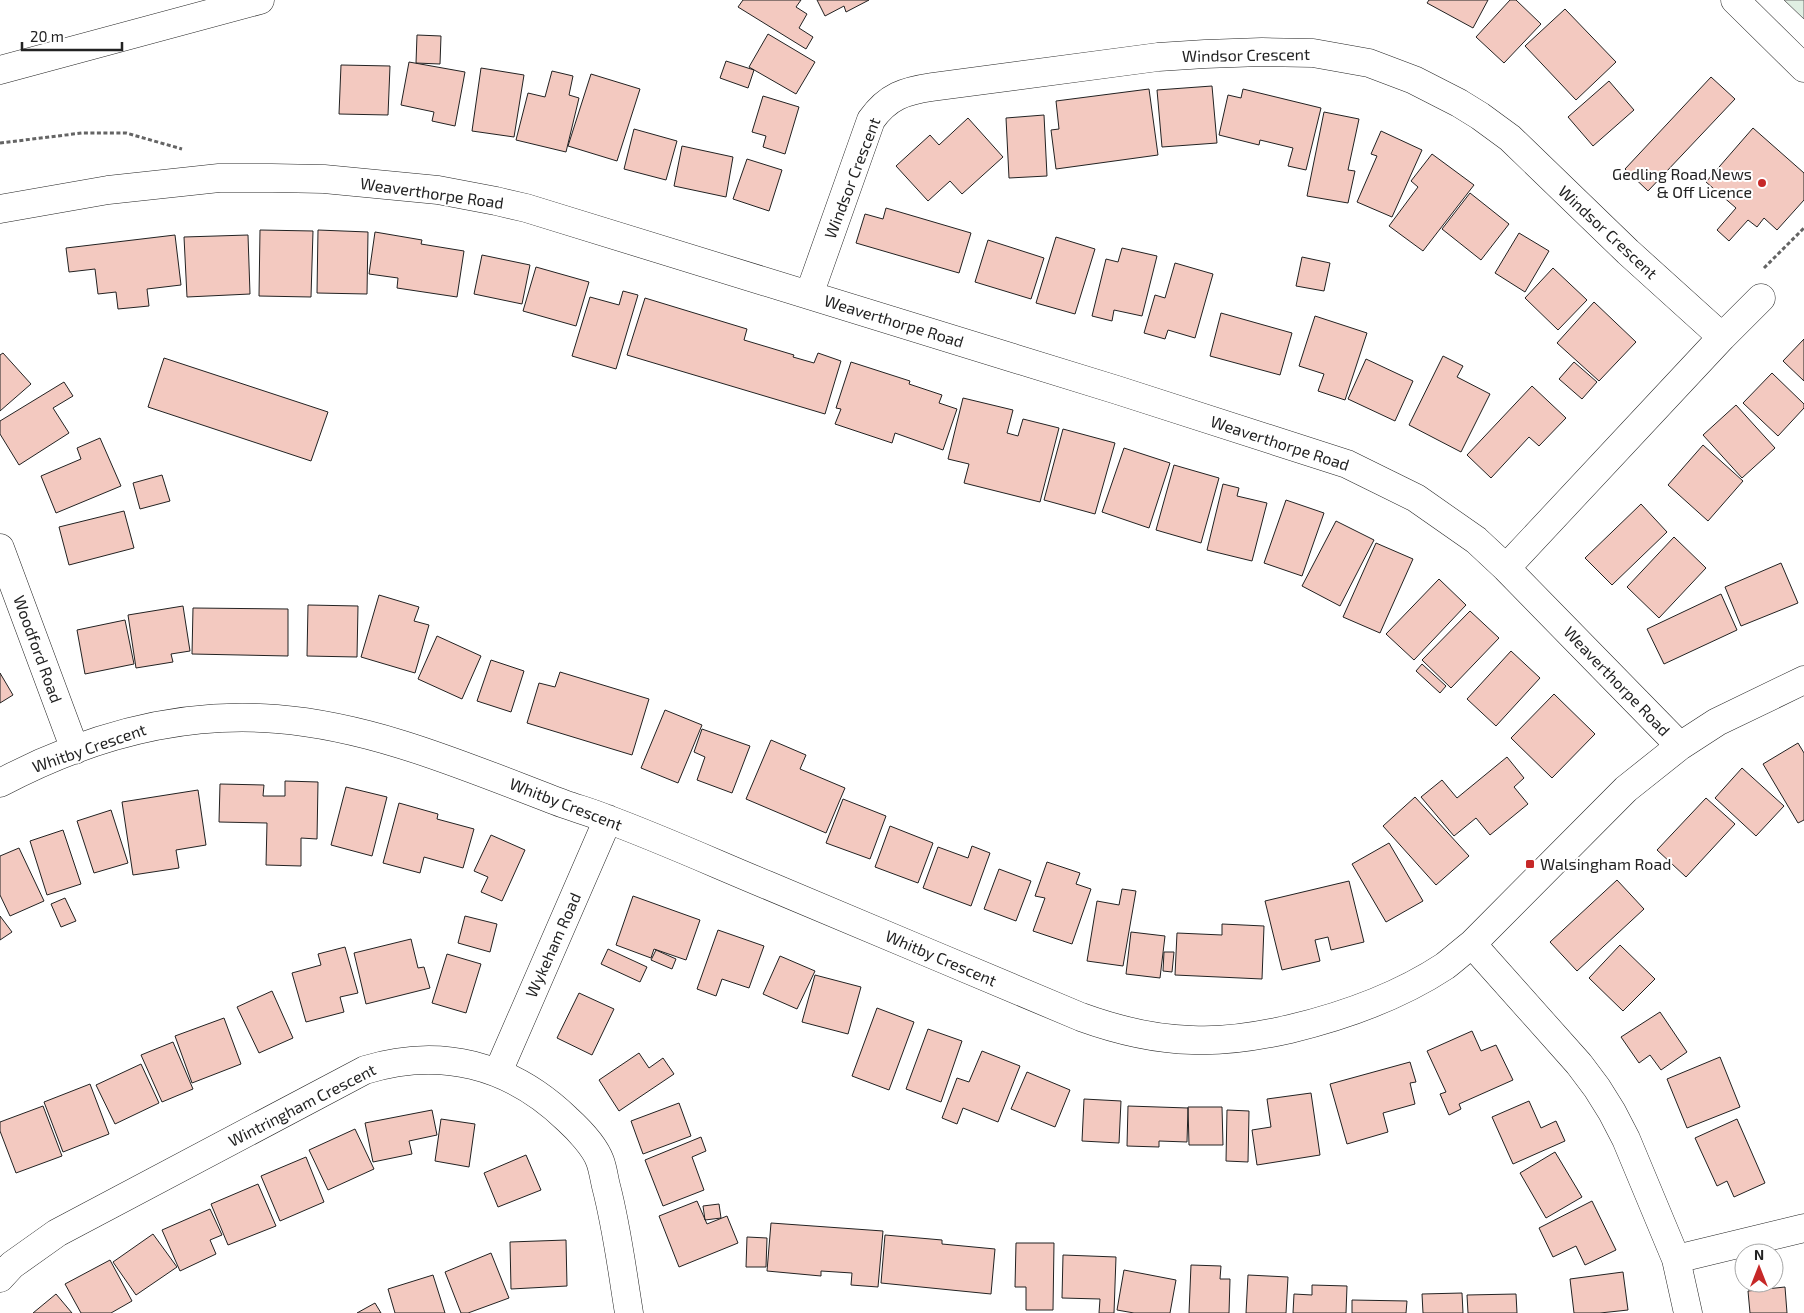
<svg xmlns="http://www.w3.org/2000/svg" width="1804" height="1313" viewBox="0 0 1804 1313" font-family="'Exo 2',sans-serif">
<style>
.green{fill:#e0efe3;stroke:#6f6f6f}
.building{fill:#f3c9c0;stroke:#222}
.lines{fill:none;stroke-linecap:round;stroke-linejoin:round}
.minor-casing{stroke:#222;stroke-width:29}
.major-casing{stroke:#222;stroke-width:29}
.path{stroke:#646464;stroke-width:3;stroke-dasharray:4 2.5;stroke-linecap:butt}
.minor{stroke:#fff;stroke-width:28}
.major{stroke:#fff;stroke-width:28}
.poi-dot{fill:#c62828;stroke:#fff;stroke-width:2}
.labels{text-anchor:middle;stroke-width:4;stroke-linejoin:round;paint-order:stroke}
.street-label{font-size:16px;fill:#222;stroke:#fff}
.poi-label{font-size:16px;fill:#222;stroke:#fff;text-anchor:end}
</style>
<rect width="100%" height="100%" fill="#fff"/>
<path class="green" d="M1785,0H1804V19L1784,0Z"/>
<path class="building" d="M743,0H801L796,7L807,14L799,28L813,37L806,49L738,7Z
M817,0H869L846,12L844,6L825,16Z
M1429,0H1488L1473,28L1427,3Z
M1510,0H1516L1541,24L1504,63L1476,37Z
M1565,9L1616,62L1576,100L1525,46Z
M768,34L815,62L796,94L749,67Z
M417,35L441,36L440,64L416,63Z
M726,61L754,70L748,88L720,78Z
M409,62L465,72L455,126L432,121L434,112L401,105Z
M341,65L390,66L388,115L339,114Z
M481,68L524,75L514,137L472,131Z
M552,71L573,76L569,95L579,98L566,152L516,140L528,93L545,97Z
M591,74L640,89L617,161L568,146Z
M1711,77L1735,99L1648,191L1625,169Z
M1609,81L1634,110L1593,146L1568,117Z
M1212,86L1217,143L1162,147L1157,90Z
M1149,89L1158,155L1056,169L1051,130L1059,129L1056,101Z
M1243,89L1321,108L1306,170L1288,166L1293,148L1260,140L1259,145L1219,135L1228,95L1241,98Z
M763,96L799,107L785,154L763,147L766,136L752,132Z
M1324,112L1359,119L1348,170L1355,171L1348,203L1307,196Z
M1044,115L1047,176L1009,178L1006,118Z
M968,118L1003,157L962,194L950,181L928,201L896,166L930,135L939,145Z
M1753,128L1804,173V200L1777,230L1764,218L1757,227L1748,220L1729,241L1717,230L1736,208L1706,182Z
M634,129L677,141L666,180L624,169Z
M1381,131L1422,150L1392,217L1357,202L1377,156L1371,154Z
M682,146L733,157L726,197L674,186Z
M1432,154L1474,185L1423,251L1389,226L1418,187L1411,181Z
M747,159L782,170L769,211L733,199Z
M1470,193L1509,224L1481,260L1442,229Z
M886,208L971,233L959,273L856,243L865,214L883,219Z
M260,230L313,231L311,297L259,296Z
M318,230L368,232L367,294L317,293Z
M375,232L422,240L421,244L464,251L457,297L397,288L398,278L369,274Z
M1519,233L1549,251L1525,292L1495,273Z
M175,235L181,285L147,289L149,306L118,309L116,292L98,294L95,269L69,272L66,248Z
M248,235L250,294L187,297L184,237Z
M1056,237L1095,249L1075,314L1036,303Z
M988,240L1044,258L1031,299L975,282Z
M1122,248L1157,256L1142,316L1114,310L1112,321L1092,316L1106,259L1118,262Z
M482,255L530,265L522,304L474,294Z
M1302,257L1330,263L1324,291L1296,286Z
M1175,263L1213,274L1195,338L1168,330L1165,339L1144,333L1155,295L1165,298Z
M536,267L589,282L576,326L523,311Z
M1553,268L1587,300L1558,330L1525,298Z
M623,291L638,295L616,369L572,356L590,297L619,305Z
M645,298L747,329L744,340L794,355L793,357L814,363L818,353L841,361L825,414L627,355Z
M1594,302L1636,342L1599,381L1557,343Z
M1221,313L1292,333L1280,375L1210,356Z
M1315,316L1367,333L1345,400L1318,391L1324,374L1299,366Z
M1804,339V381L1783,361Z
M3,353L31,384L0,411V355Z
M1443,356L1463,366L1457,377L1490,394L1461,452L1409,425Z
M164,358L328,412L311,461L148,407Z
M1366,359L1413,381L1395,421L1348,399Z
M851,362L910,381L909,384L942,395L939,403L957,409L943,450L895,433L892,443L835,424L841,409L836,408Z
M1574,362L1597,382L1582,399L1559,379Z
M1772,373L1804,404V408L1778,436L1743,403Z
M64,382L73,396L53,408L69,433L19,465L0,434V421Z
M1532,386L1566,418L1539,446L1529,437L1491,478L1467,455Z
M963,398L1013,410L1007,433L1018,436L1023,419L1059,428L1040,502L964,483L969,464L948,459Z
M1736,405L1775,448L1742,478L1703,435Z
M1063,429L1115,443L1095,514L1044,500Z
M100,438L121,486L56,513L41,476L81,459L77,448Z
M1703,445L1743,481L1708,521L1668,485Z
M1124,448L1170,463L1149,528L1102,512Z
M1174,465L1219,478L1201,543L1156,530Z
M162,475L170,501L140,509L133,483Z
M1223,484L1239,488L1237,496L1267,503L1252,561L1207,550Z
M1286,500L1324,513L1302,576L1264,563Z
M1641,504L1667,532L1612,585L1585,558Z
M124,511L134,548L69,565L59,527Z
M1336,521L1374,540L1340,606L1302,586Z
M1674,537L1706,568L1659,618L1627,587Z
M1376,543L1413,559L1380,633L1343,617Z
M1781,563L1798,603L1741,626L1725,587Z
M1439,579L1466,605L1414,660L1386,634Z
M1721,594L1737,630L1664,664L1647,629Z
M379,595L419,607L414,621L429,625L415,673L361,657Z
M308,605L358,606L357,657L307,656Z
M183,606L190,651L171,654L173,662L136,668L128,615Z
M193,608L288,609V656L192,654Z
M1470,611L1499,638L1451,688L1422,660Z
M125,620L134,664L85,674L77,630Z
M437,636L481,656L462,699L418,679Z
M1511,651L1540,678L1496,726L1467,699Z
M491,660L524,671L511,712L477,701Z
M1422,664L1446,686L1440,693L1416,671Z
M560,672L649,699L632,755L527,723L539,683L555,687Z
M0,673L13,695L0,703Z
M1554,694L1595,734L1552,778L1511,738Z
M665,710L702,725L678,783L641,768Z
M702,729L750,746L732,793L697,780L705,757L694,752Z
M771,740L806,755L800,769L845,788L826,833L746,799Z
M1798,743L1804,753V820L1798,823L1763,764Z
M1507,757L1524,778L1514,787L1528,804L1490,835L1476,818L1454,836L1421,797L1442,780L1457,798Z
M1742,768L1784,806L1756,836L1715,798Z
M285,781L318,782L317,839L301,838V866L266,865L267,823L219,822L220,784L264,785L263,796H285Z
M346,787L387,797L372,856L331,845Z
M198,790L206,845L176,850L179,868L133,875L122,802Z
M1415,797L1469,856L1436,885L1383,826Z
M1706,798L1735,824L1686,877L1657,850Z
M843,799L886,816L870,859L826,843Z
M399,803L438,814L437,819L474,829L463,868L424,857L420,873L383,863Z
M111,810L128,863L94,873L77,821Z
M890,826L933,843L918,883L875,867Z
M63,830L81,884L47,895L30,841Z
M491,835L525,850L502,901L481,892L488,877L474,871Z
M1389,843L1423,901L1386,922L1352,864Z
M972,846L990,853L971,906L923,888L938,847L968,858Z
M19,848L44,901L10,916L0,895V856Z
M1047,862L1080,873L1076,884L1091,889L1072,944L1033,931L1045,898L1035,896Z
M999,869L1031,881L1016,921L984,909Z
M1617,880L1644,909L1577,971L1550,942Z
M1349,881L1364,942L1331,950L1328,937L1315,940L1320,961L1282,970L1265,901Z
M1122,889L1136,891L1123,966L1087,961L1097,901L1119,905Z
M633,896L700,920L686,960L654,949L651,958L616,945Z
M65,898L76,921L61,927L51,904Z
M0,916L12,932L0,940Z
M465,916L497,924L490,952L458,943Z
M1222,924L1264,926L1262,979L1175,975L1177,933L1222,935Z
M718,930L764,946L749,988L722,979L716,996L697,989Z
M1131,932L1165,936L1160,978L1126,974Z
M411,939L418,968L424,967L430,988L366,1004L354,953Z
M1620,945L1655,979L1623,1011L1589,978Z
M345,947L358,993L340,997L344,1012L306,1022L292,973L321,965L318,954Z
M608,949L647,967L640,982L601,964Z
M656,950L676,959L672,969L651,960Z
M1164,952H1174L1172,972L1163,971Z
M447,954L481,964L466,1013L432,1003Z
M780,956L815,971L797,1009L763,994Z
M815,975L861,987L848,1034L802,1022Z
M272,991L293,1038L259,1053L237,1007Z
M579,993L614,1009L592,1055L557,1038Z
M877,1008L914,1022L889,1090L852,1076Z
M1660,1012L1687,1052L1661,1070L1650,1055L1639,1063L1621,1037Z
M224,1018L241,1064L192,1083L175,1036Z
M928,1029L962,1041L941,1102L906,1089Z
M1472,1031L1481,1051L1496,1045L1513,1080L1459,1104L1461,1109L1449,1115L1440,1094L1446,1092L1427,1051Z
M173,1042L193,1089L162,1102L141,1055Z
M982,1051L1020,1066L998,1122L963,1108L957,1124L942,1118L957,1078L969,1082Z
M639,1053L649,1068L663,1058L674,1074L619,1111L599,1080Z
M1720,1057L1740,1107L1687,1128L1667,1079Z
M1410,1062L1416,1082L1410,1083L1415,1104L1383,1113L1388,1132L1347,1144L1330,1084Z
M141,1064L159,1103L115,1124L96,1085Z
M1027,1072L1070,1090L1055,1127L1011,1109Z
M90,1084L109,1134L63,1152L44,1102Z
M1311,1093L1320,1155L1257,1165L1252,1130L1271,1127L1267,1099Z
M1084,1099L1121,1101L1119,1143L1082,1141Z
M1529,1101L1541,1128L1556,1121L1565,1141L1513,1164L1492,1117Z
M679,1103L691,1136L643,1154L631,1121Z
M43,1106L62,1156L16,1173L0,1131V1122Z
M1128,1106L1188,1108L1187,1142L1159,1141V1147L1127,1146Z
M1188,1107H1222L1223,1145H1189Z
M432,1110L437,1135L409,1141L412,1154L373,1162L365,1123Z
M1227,1110L1249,1111L1248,1162L1226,1161Z
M441,1119L475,1124L469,1167L435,1161Z
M1737,1119L1765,1183L1734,1197L1727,1181L1717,1186L1695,1138Z
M355,1129L374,1169L328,1190L309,1150Z
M701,1137L706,1151L692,1157L704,1190L663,1206L645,1160Z
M1555,1152L1582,1197L1546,1218L1520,1173Z
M526,1155L541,1190L498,1207L484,1173Z
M306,1157L324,1202L280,1221L261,1176Z
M258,1184L276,1226L228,1245L211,1204Z
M697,1201L707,1224L727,1216L738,1243L679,1267L659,1216Z
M1592,1201L1616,1250L1585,1265L1576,1246L1553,1257L1539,1228Z
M719,1204L721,1218L705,1220L703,1206Z
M210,1209L222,1235L210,1240L216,1254L180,1271L162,1230Z
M771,1223L883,1231L878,1287L851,1285L852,1273L821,1271V1276L767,1271Z
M153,1234L177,1267L136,1295L113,1262Z
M885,1235L942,1240V1244L995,1249L991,1294L881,1283Z
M747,1237L767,1238L766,1267H746Z
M566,1240L567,1286L511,1289L510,1242Z
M1016,1243H1054L1053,1310H1026V1287H1015Z
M491,1253L509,1298L468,1313H461L445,1272Z
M1063,1255L1116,1257L1114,1313H1099L1100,1299L1062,1298Z
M110,1260L132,1301L111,1313H81L65,1284Z
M1191,1265L1221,1266L1220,1279H1230L1229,1313H1189Z
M1124,1270L1176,1280L1170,1313H1134L1117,1310Z
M1623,1272L1628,1310L1600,1313H1574L1570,1279Z
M433,1275L445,1313H395L388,1289Z
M1248,1275L1288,1277L1286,1313H1246Z
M1312,1285L1347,1286L1346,1313H1293L1294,1294L1312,1295Z
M1785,1287L1787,1313H1750L1748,1291Z
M1462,1293L1463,1313H1423L1422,1294Z
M56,1294L72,1313H33Z
M1516,1294L1517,1313H1468L1467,1295Z
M1352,1300L1407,1301L1406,1313H1352Z
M375,1303L381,1313H357Z"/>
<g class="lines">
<g class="minor-casing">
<path id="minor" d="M0,209L108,190L219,178H272L324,179L438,190L496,201L526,208L1117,390L1347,464L1416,498L1476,540L1506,568L1680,746
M809,295L871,120C888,96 905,91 932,87L1158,57L1205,54L1262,52L1313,53L1369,63L1414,80L1459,103L1480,116L1510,138L1628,252L1722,337L1506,568
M1722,337L1761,298
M0,548L75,750
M0,783C85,738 180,711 277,719C377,727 471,769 564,804C578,809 593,813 607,819C661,839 714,863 767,885C872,929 976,973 1081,1017C1117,1030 1153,1039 1192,1040C1225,1042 1259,1036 1290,1029C1344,1016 1398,997 1445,966C1454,959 1463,951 1472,944L1626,789L1680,746L1717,722L1804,680
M1472,944L1579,1064L1597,1088L1612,1112L1626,1139L1676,1259L1688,1313
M498,1072L608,819
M1676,1259L1804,1228
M0,1278L12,1265L57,1233L365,1070C440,1047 510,1064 567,1119C578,1129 595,1147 600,1161C603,1169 604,1178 606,1186C617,1228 622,1270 629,1313"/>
</g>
<g class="major-casing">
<path id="major" d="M1735,0L1804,68
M0,70L260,0"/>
</g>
<path class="path" d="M0,143L82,133H126L182,149
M1764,268L1804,228"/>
<use href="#minor" class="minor"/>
<use href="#major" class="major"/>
</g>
<g class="poi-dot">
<circle cx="1762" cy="183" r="5"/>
<rect x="1525" y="859" width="10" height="10" rx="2.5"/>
</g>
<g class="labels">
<g class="street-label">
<text transform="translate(1246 55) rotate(-1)" y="6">Windsor Crescent</text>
<text transform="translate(852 178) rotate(-69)" y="6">Windsor Crescent</text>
<text transform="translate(432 193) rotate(8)" y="6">Weaverthorpe Road</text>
<text transform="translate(1608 232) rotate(43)" y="6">Windsor Crescent</text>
<text transform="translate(894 321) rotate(17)" y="6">Weaverthorpe Road</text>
<text transform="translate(1280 443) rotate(18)" y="6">Weaverthorpe Road</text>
<text transform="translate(38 649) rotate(70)" y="6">Woodford Road</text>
<text transform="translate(1617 681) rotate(46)" y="6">Weaverthorpe Road</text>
<text transform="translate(89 748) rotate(-19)" y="6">Whitby Crescent</text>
<text transform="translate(566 804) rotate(21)" y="6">Whitby Crescent</text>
<text transform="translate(553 945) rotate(-66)" y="6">Wykeham Road</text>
<text transform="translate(941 958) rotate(23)" y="6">Whitby Crescent</text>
<text transform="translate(302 1105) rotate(-27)" y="6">Wintringham Crescent</text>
</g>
<g class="poi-label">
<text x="1752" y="180">Gedling Road News<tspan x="1752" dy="18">&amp; Off Licence</tspan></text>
<text x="1540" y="870" text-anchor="start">Walsingham Road</text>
</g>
</g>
<g transform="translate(1759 1268)"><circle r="24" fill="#ffffff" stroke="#a7a7a7"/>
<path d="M0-4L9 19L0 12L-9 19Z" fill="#c62828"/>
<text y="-8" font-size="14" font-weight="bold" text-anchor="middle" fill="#222222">N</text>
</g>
<path d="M22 42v8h100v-8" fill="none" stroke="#222222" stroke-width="2.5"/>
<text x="30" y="42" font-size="15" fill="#222222" stroke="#ffffff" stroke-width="4" paint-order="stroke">20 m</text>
</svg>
